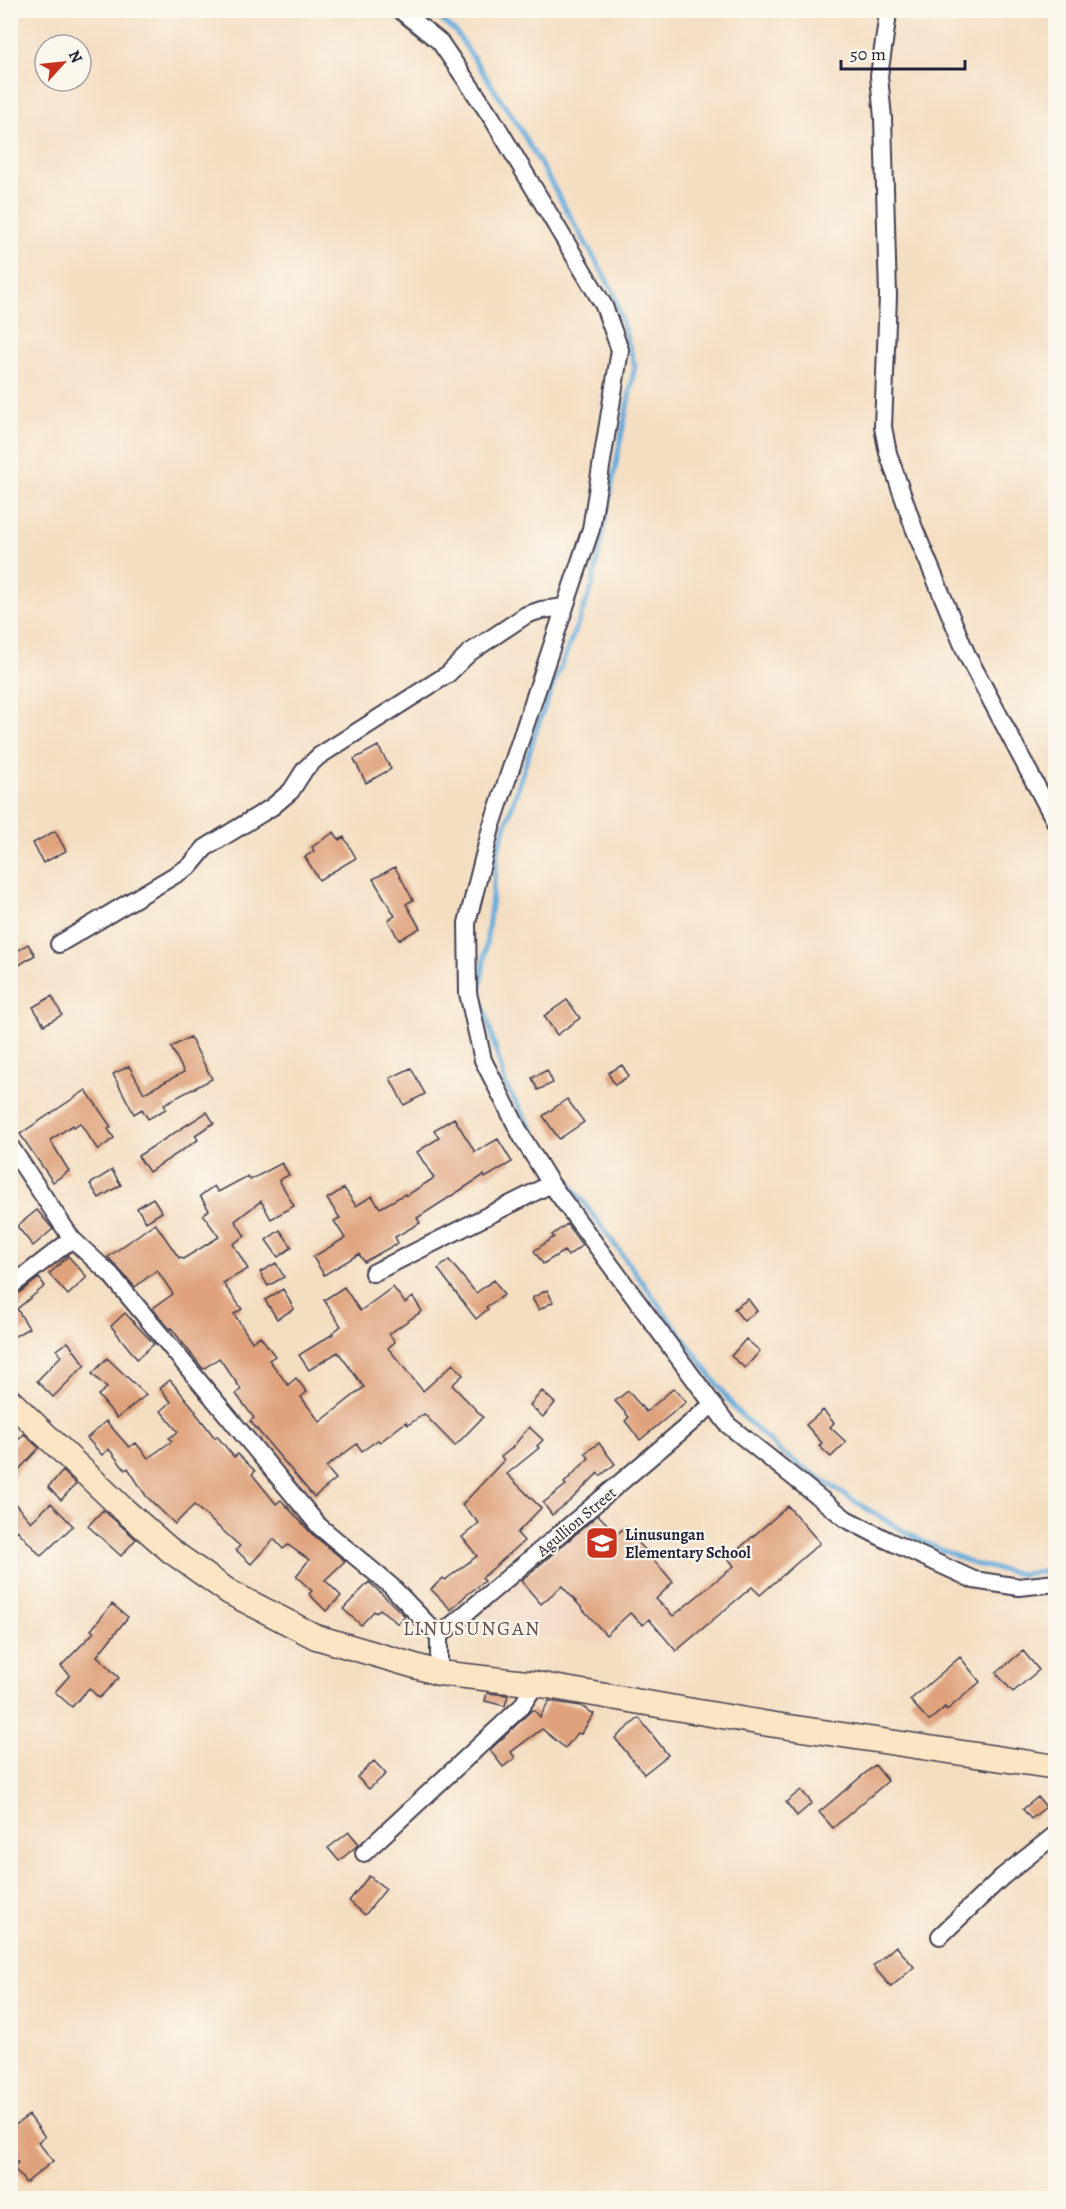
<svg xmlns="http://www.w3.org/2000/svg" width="1066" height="2209" viewBox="0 0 1066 2209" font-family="Alegreya,serif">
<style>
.built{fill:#f2d4be}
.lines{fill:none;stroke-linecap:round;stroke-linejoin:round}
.stream{stroke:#64abdb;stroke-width:5}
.building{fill:#dfa27c}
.street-casing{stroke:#423e4f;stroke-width:20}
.secondary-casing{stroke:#423e4f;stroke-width:27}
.street{stroke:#fff;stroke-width:16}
.secondary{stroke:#fce5c4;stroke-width:24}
.labels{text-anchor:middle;stroke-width:4.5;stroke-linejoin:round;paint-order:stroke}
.street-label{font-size:16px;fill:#22223b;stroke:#fbf7ec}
.poi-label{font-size:16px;font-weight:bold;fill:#22223b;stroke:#fbf7ec;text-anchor:start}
.quarter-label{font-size:20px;letter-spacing:1.5px;fill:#644f52;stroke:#fbf7ec}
</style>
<rect width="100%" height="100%" fill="#fbf7ec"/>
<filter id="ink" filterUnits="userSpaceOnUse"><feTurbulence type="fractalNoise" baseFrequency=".0167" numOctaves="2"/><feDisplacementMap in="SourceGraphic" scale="12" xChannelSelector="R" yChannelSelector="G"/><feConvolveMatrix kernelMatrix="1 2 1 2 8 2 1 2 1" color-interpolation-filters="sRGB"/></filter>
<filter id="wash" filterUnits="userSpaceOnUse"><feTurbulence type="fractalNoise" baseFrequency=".008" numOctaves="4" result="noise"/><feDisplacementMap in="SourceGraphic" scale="24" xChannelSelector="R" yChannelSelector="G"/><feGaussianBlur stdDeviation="1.35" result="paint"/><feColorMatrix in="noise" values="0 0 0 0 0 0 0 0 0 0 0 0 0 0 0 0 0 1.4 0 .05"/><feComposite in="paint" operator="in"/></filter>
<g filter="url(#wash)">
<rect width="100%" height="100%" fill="#f4dec2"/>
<path class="built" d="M606,1499L686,1587L649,1627L609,1644L531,1636L479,1614Z"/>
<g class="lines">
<path class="stream" d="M430,10L456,32L518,125L613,291L635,366L592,587L540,719L498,849L480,993L506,1086L541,1144L736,1410L782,1453L857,1503L917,1539L974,1564L1021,1574L1056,1570"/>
</g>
<g id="blocks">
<path class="building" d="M378,746L391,769L366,783L354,759Z
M55,831L66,851L43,863L33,843Z
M334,832L339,840L344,837L356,858L319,880L305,857L314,851L312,847Z
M395,867L413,900L406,904L420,928L399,940L388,920L395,916L373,879Z
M28,944L35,955L10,971V956Z
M52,996L62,1015L44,1025L33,1007Z
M567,1000L580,1018L557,1035L544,1016Z
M190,1037L212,1079L164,1104L166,1109L148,1119L142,1109L134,1114L113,1074L129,1066L144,1093L184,1072L171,1047Z
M622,1065L629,1076L615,1085L608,1073Z
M411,1068L425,1094L404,1105L390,1078Z
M547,1070L553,1083L538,1090L532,1078Z
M86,1090L111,1127L108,1129L114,1138L98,1150L80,1123L74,1127L73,1125L50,1140L69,1171L53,1182L20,1134Z
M567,1099L584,1122L559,1139L543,1116Z
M207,1112L214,1123L195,1135L198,1140L149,1172L138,1156Z
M454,1118L475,1152L498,1139L512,1162L485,1178L484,1175L417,1218L420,1223L395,1237L398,1243L364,1262L359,1254L324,1275L313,1257L345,1238L334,1221L340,1218L327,1199L344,1188L356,1206L372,1196L380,1208L405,1194L406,1196L434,1178L417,1152L439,1138L434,1130Z
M282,1163L289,1175L279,1180L294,1206L271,1219L261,1201L235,1221L245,1236L233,1244L248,1269L223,1283L242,1309L234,1314L252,1342L260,1336L275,1356L269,1360L288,1385L296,1378L307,1392L301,1397L320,1422L364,1387L338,1352L309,1370L299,1355L333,1334L332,1333L341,1326L324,1300L344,1287L360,1311L393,1287L405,1303L413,1297L422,1311L389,1334L395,1342L388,1348L423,1391L453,1364L463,1375L452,1385L483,1417L455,1446L424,1414L408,1425L406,1422L380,1442L378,1440L362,1451L357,1444L326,1467L336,1479L314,1497L250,1421L254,1418L236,1394L241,1389L219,1358L203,1369L171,1328L170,1329L156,1313L153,1308L173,1294L157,1270L135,1287L108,1257L155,1223L179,1258L181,1257L183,1259L219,1237L203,1215L209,1210L200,1196L214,1186L218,1192L248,1176L250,1180Z
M112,1170L121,1185L99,1198L90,1184Z
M153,1198L162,1212L146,1222L137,1208Z
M37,1210L53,1229L33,1246L17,1226Z
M567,1224L582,1245L568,1256L564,1251L543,1264L534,1251L554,1237L552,1235Z
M280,1230L292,1247L278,1257L266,1240Z
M68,1256L87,1277L68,1295L49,1274Z
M449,1260L476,1293L494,1280L504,1295L486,1307L488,1309L476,1319L438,1269Z
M276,1263L284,1277L268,1286L260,1272Z
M39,1278L45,1286L17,1309L29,1328L10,1339V1297L16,1295Z
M283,1289L294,1309L277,1319L265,1300Z
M547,1290L553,1302L539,1310L532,1298Z
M748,1299L757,1311L744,1321L734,1309Z
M125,1313L154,1344L137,1359L111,1326Z
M746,1339L760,1351L745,1368L731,1356Z
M68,1342L85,1365L53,1397L37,1381L61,1356L57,1350Z
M107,1358L146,1395L117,1418L98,1395L107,1388L92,1374Z
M170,1380L196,1411L195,1412L215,1438L217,1436L234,1457L238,1454L255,1471L252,1474L276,1504L281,1500L312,1534L345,1561L325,1580L341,1596L326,1611L309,1594L312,1591L296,1576L309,1560L288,1545L283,1549L274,1539L251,1564L236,1550L240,1546L194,1505L175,1524L146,1496L128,1468L125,1470L109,1449L102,1455L87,1438L106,1421L129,1447L136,1443L148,1458L172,1441L169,1438L178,1432L161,1411L171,1402L160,1388Z
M674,1388L686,1402L640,1440L625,1421L629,1417L615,1401L628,1391L646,1412Z
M542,1391L555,1403L543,1417L530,1405Z
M823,1410L834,1423L830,1427L846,1442L831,1457L819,1446L822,1443L806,1425Z
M529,1427L543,1440L537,1446L539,1448L507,1474L541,1508L517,1533L524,1541L482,1578L485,1581L465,1596L451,1610L431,1589L443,1578L445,1580L477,1556L462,1537L479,1523L462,1505L504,1460L501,1457L512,1448Z
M24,1434L39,1448L10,1479V1449Z
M599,1443L615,1464L600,1476L598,1473L571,1500L552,1515L543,1503L566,1485L564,1483L589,1458L585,1453Z
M63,1471L76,1484L61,1500L48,1487Z
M10,1498L31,1522L51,1503L73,1526L41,1556L17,1530L10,1536Z
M788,1506L820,1543L760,1595L752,1587L676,1651L649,1619L643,1625L630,1613L606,1635L562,1586L541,1604L521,1581L598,1515L617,1534L625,1527L673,1582L656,1599L673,1616L734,1566L728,1558Z
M103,1510L136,1539L121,1556L88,1526Z
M369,1582L405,1616L398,1624L380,1609L376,1613L374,1611L361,1625L343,1609Z
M112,1604L128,1617L97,1656L119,1678L99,1698L89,1688L72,1707L55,1692L70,1675L61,1666L94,1632L91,1630Z
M1023,1651L1039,1670L1013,1692L996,1673Z
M960,1657L980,1682L947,1710L945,1707L929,1721L910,1700Z
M487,1693L508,1695L505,1706L485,1701Z
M549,1701L581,1706L594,1714L581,1734L578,1733L565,1748L542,1729L511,1752L515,1758L503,1767L490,1750L532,1710H534L540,1717Z
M639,1718L668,1755L644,1774L615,1738Z
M374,1761L386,1774L369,1789L357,1777Z
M875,1765L888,1781L833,1828L819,1812Z
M801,1790L812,1803L797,1816L786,1802Z
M1038,1797L1046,1807L1031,1819L1023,1809Z
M349,1832L359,1844L339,1861L328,1848Z
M369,1876L386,1889L365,1915L349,1901Z
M896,1946L914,1967L891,1987L873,1966Z
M29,2115L45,2137L38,2142L53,2161L26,2183L13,2167L18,2163L10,2153V2129Z"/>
</g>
</g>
<g filter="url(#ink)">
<use href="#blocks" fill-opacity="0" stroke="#423e4f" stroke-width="1.5"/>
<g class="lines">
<g class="street-casing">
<path id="street" d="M400,10L440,42L492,118L604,306L620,350L591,529L491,828L467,923L468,993L483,1060L522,1137L551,1184L728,1425L846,1519L887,1540L974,1580L1019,1587L1056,1583
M886,10L887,21L879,76L883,118L888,296L883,427L888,453L914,528L967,655L1056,823
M59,944L190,866L205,848L272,807L291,791L305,769L319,756L448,674L469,653L526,615L541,610L565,607
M10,1146L72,1239L111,1275L319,1526L391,1586L439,1636V1673
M373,1273L551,1184
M10,1287L72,1239
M439,1636L712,1405
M364,1853L521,1707L536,1684
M940,1936L1002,1877L1056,1834"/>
</g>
<g class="secondary-casing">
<path id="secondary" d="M10,1401L123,1509L171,1551L229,1592L316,1637L439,1673L536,1684L769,1724L1056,1767"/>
</g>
<use href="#street" class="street"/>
<use href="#secondary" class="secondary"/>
</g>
</g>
<defs>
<g id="school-square" transform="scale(1.725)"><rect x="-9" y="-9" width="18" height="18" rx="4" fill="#c8321e" stroke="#fbf7ec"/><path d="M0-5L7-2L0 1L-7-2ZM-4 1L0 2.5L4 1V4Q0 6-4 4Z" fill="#fff"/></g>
</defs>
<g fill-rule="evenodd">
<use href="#school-square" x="602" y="1543"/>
</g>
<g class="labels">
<g class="street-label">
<text transform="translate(576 1521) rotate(-40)" y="6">Agullion Street</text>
</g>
<g class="poi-label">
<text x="625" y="1540">Linusungan<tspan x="625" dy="18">Elementary School</tspan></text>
</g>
<g class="quarter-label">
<text x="472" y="1635">LINUSUNGAN</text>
</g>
</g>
<rect width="1066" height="2209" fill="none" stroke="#fbf7ec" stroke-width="36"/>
<g transform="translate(63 63) rotate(63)"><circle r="28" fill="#fbf7ec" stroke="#a4a2a5" stroke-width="1.5"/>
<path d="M0-4.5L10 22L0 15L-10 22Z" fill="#c8321e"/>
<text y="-9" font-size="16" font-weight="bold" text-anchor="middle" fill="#22223b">N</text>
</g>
<path d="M841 60v9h124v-9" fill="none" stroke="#22223b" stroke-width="3"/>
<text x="850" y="60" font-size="18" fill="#22223b" stroke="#fbf7ec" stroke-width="4.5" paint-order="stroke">50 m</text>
</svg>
